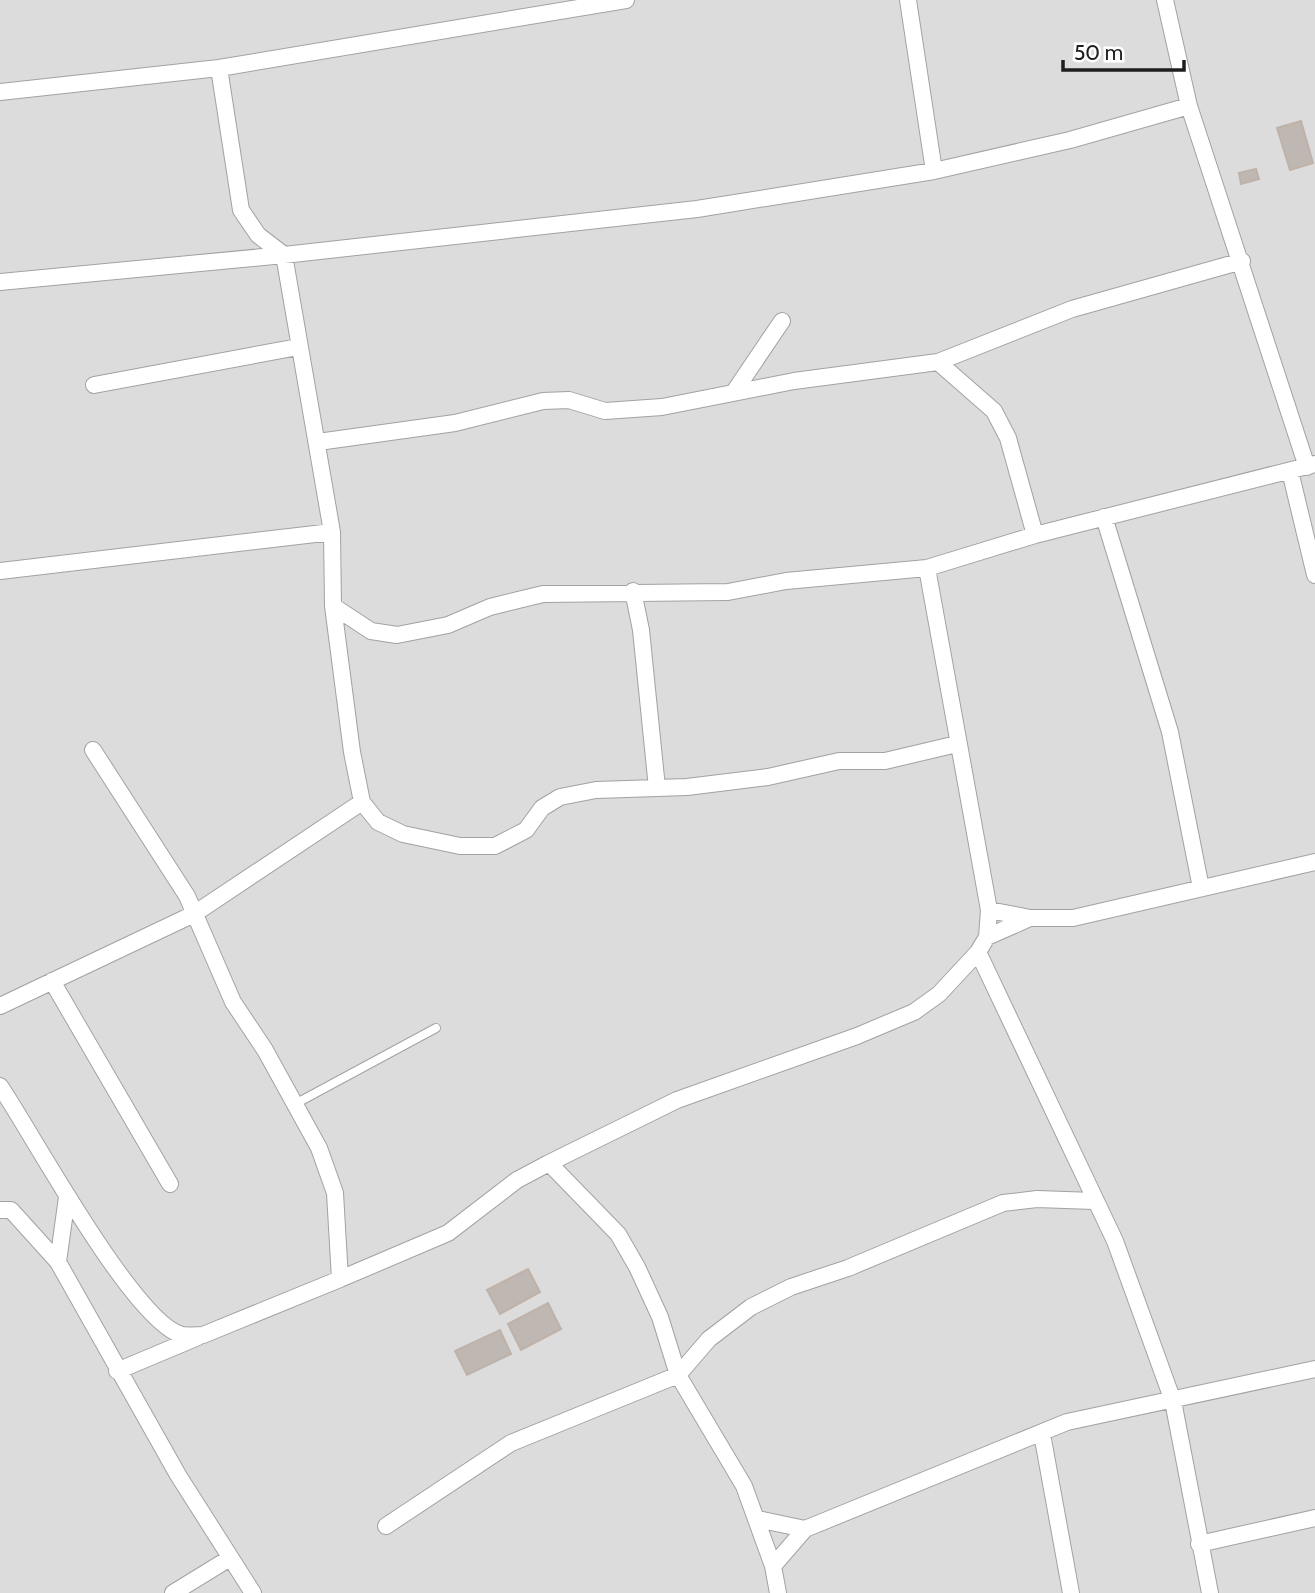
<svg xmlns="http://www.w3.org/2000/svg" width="1315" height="1593" viewBox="0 0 1315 1593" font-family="Cabin,sans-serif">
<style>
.residential{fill:#dcdcdc}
.building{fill:#beb7b2;stroke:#bfb2a9;stroke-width:2}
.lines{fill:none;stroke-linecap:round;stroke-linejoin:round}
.service-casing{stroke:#a2a2a2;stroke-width:10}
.minor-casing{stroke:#a2a2a2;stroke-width:18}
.service{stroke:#fff;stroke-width:8}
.minor{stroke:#fff;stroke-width:16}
</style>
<rect width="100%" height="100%" fill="#eeebe6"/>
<path class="residential" d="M0,0H1315V1593H0Z"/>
<path class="building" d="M1301,121L1313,163L1290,170L1277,128Z
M1256,169L1259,179L1241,184L1239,173Z
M528,1269L540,1292L500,1314L487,1290Z
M548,1303L561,1329L521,1350L508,1324Z
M500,1330L511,1354L467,1375L455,1351Z"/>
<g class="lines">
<g class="service-casing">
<path id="service" d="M295,1104L436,1028"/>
</g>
<g class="minor-casing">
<path id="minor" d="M908,0L934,171
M1165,0L1189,106L1307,467
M219,68L241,210L258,235L284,255L332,532L333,606L352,752L362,802L378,822L403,834L460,846H495L526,830L542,808L560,797L596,790L657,788
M0,92L219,68L626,0
M0,282L284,255L697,209L934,171L1070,140L1189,106
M938,362L994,411L1008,438L1035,535
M94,385L298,347
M734,392L782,321
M318,442L455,423L543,401L569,400L605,411L662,407L794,381L938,362L1072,309L1242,261
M1290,471L1315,575
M1104,517L1170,732L1201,888
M927,568L989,910
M0,571L332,532
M633,591L641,630L657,788L687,787L768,777L839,761H885L957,744
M333,606L371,631L397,635L448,625L490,607L543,594L728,592L786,581L927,568L1035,535L1315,464
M93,750L187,896L233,1002L265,1050L319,1148L335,1193L340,1279L448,1233L517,1180L549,1163
M987,937L1030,918
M978,952L1115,1241L1173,1401L1210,1593
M52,981L170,1184
M0,1006L194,914L362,802
M0,1086C32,1133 134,1323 182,1335C188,1336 197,1335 203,1335L340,1279
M0,1210H11L58,1262L178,1475L253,1593
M58,1262L67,1197
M117,1371L198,1337
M1042,1434L1071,1593
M757,1519L805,1529
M386,1526L511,1443L678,1375L709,1339L751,1307L791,1287L848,1268L1003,1203L1037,1199L1094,1201
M1199,1544L1315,1518
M773,1566L805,1529L1067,1422L1315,1369
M173,1593L230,1558
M778,1593L773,1566L744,1486L678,1375L660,1317L637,1267L618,1234L549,1163L677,1100L857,1036L914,1012L939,994L978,952L987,937L989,910L1030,918H1073L1315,862"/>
</g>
<use href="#service" class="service"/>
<use href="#minor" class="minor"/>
</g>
<path d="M1063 60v10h121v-10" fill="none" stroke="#1e1e1e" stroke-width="3.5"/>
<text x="1074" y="60" font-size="21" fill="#1e1e1e" stroke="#ffffff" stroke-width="5" paint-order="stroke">50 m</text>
</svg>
